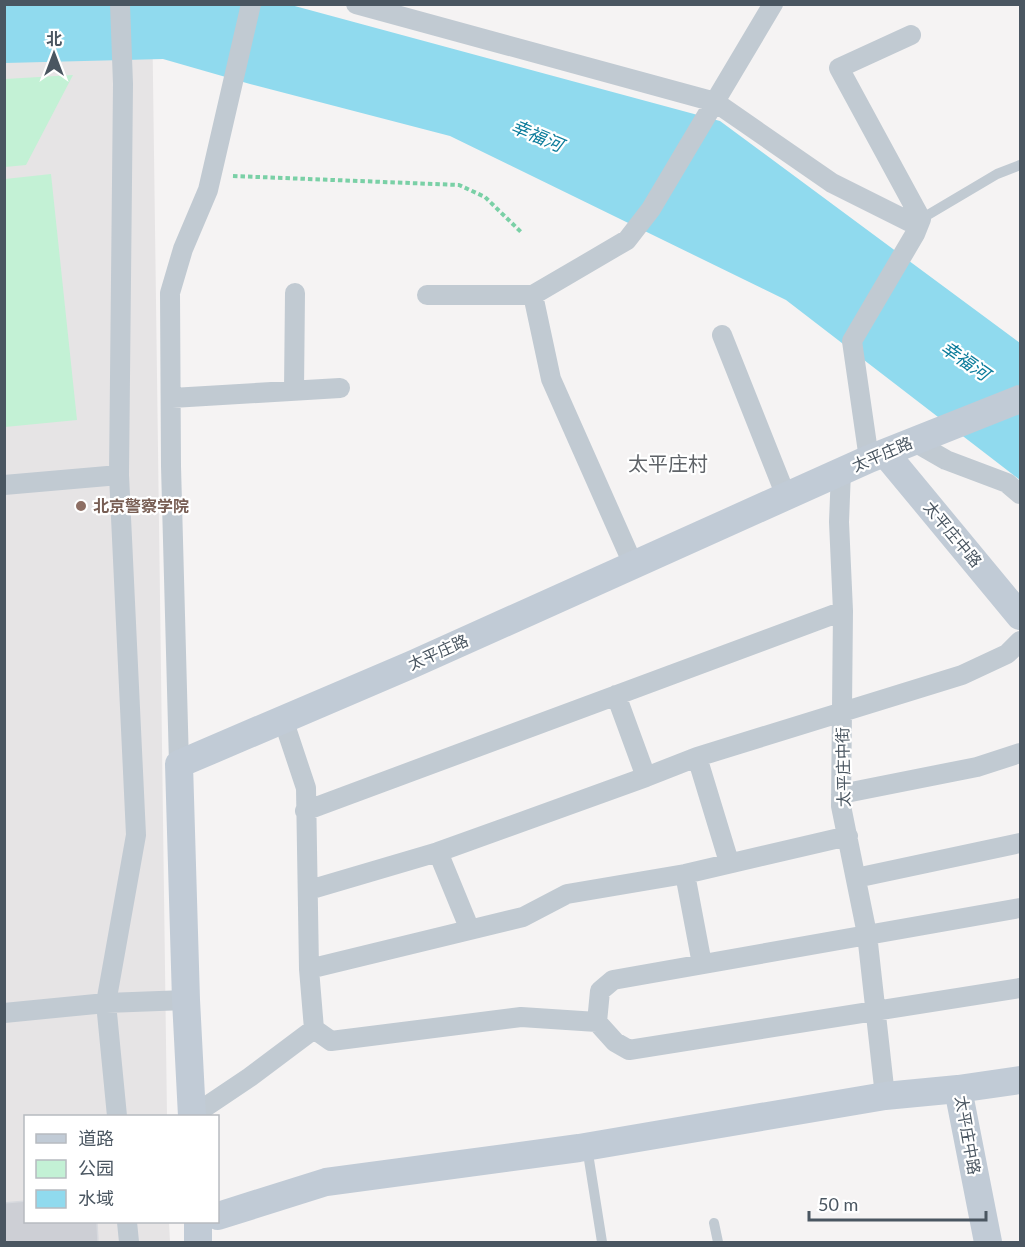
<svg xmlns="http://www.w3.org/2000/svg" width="1025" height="1247" viewBox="0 0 1025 1247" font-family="Lato,'Noto Sans SC',sans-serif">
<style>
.education{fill:#e6e4e5}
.green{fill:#c3f1d5}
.water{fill:#90daee}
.building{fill:#cdcfd5;stroke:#d7d9de;stroke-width:1.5}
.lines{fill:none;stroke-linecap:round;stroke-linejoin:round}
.path{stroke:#7ad0a6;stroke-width:4;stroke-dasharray:4.5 3;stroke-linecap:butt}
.lane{stroke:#c1cad2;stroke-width:10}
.street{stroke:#c1cad2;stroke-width:20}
.secondary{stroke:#c1cbd6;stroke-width:28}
.education-dot{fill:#8d6e63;stroke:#fff;stroke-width:2}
.labels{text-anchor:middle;stroke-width:4.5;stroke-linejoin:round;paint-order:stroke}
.street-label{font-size:16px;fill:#4a5661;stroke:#fff}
.education-label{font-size:16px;font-weight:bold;fill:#785e54;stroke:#fff;text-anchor:start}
.water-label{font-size:18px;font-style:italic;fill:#0c7c9b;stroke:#fff}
.quarter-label{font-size:20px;fill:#5f6368;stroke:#fff}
</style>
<rect width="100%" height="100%" fill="#f5f3f3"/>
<path class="education" d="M5,5H152L167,1116H26V1222H169L170,1242H5Z"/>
<path class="green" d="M73,75L26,165L5,167V79Z
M51,174L77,420L5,427V179Z"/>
<path class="water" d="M4,5H291L720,121L1020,343V480L786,300L450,136L250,84L163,59L5,63Z"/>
<path class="building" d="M26,1201V1222H97L98,1242H4V1203Z"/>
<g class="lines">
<path class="path" d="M233,176L459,185L485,197L521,232"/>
<path class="lane" d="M921,219L997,174L1020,165
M587,1147L602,1242
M714,1223L718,1242"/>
<path class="street" d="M356,4L715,102L832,183L918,226
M427,295H533L627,240L651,209L773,4
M533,295L551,379L633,564
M722,335L786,496
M294,390L295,293
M172,398L340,388
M913,441L946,460L1007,483L1020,494
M869,459L852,341L915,234L921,219L839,68L911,35
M841,471L839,522L843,611L841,806L867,934L885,1096
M4,485L119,475
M616,695L646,777L697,757
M179,764L171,466L170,293L183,249L208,190L251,4
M841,794L977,767L1020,753
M305,811L843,611
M729,862L697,757L962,675L1007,654L1020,641
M685,874L702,964
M856,878L1020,843
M309,890L438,852
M470,930L438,852L646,777
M309,969L523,917L567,894L685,874L848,836
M4,1013L106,1003L186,1000
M597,1022L600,991L613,980L1020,908
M314,1029L331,1041L521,1017L597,1022L615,1042L629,1050L1020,988
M117,1116L106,1003L136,835L119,475L123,84L120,4
M192,1116L250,1077L314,1029L309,969L306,788L283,719
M127,1222L129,1242"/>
<path class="secondary" d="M885,453L1020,616
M192,1116L186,1000L179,764L413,664L869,459L1020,399
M218,1216L326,1182L579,1148L885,1096L958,1089
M198,1222V1242
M988,1242L958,1089L1020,1080"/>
</g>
<circle class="education-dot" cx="81" cy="506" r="6"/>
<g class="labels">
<g class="street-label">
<text transform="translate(882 454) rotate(-23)" y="6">太平庄路</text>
<text transform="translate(953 534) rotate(50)" y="6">太平庄中路</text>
<text transform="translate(438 652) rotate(-24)" y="6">太平庄路</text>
<text transform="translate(843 767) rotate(-91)" y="6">太平庄中街</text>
<text transform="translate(968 1135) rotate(80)" y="6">太平庄中路</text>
</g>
<g class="education-label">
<text x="93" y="512">北京警察学院</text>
</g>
<g class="water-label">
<text transform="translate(537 136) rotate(23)" y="6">幸福河</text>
<text transform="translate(965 361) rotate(35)" y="6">幸福河</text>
</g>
<g class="quarter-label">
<text x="668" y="471">太平庄村</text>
</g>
</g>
<rect width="1025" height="1247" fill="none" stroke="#4a5661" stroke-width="12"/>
<rect x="24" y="1115" width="195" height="108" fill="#ffffff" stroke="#b7bbc0" stroke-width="1.5"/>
<rect x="36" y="1134" width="30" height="9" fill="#c1cbd6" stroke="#b7bbc0" stroke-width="1.5"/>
<text x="78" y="1145" font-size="18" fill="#4a5661">道路</text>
<rect x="36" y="1160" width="30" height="18" fill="#c3f1d5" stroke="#b7bbc0" stroke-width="1.5"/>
<text x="78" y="1175" font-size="18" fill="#4a5661">公园</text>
<rect x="36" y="1190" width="30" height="18" fill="#90daee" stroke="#b7bbc0" stroke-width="1.5"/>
<text x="78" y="1205" font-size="18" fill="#4a5661">水域</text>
<g transform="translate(54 54)" stroke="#ffffff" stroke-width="4.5" paint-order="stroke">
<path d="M0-4.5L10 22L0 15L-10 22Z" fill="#4a5661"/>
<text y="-9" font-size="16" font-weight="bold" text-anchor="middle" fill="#4a5661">北</text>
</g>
<path d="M809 1211v9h177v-9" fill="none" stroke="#4a5661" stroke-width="3"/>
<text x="818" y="1211" font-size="18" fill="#4a5661" stroke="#ffffff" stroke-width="4.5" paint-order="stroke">50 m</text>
</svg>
